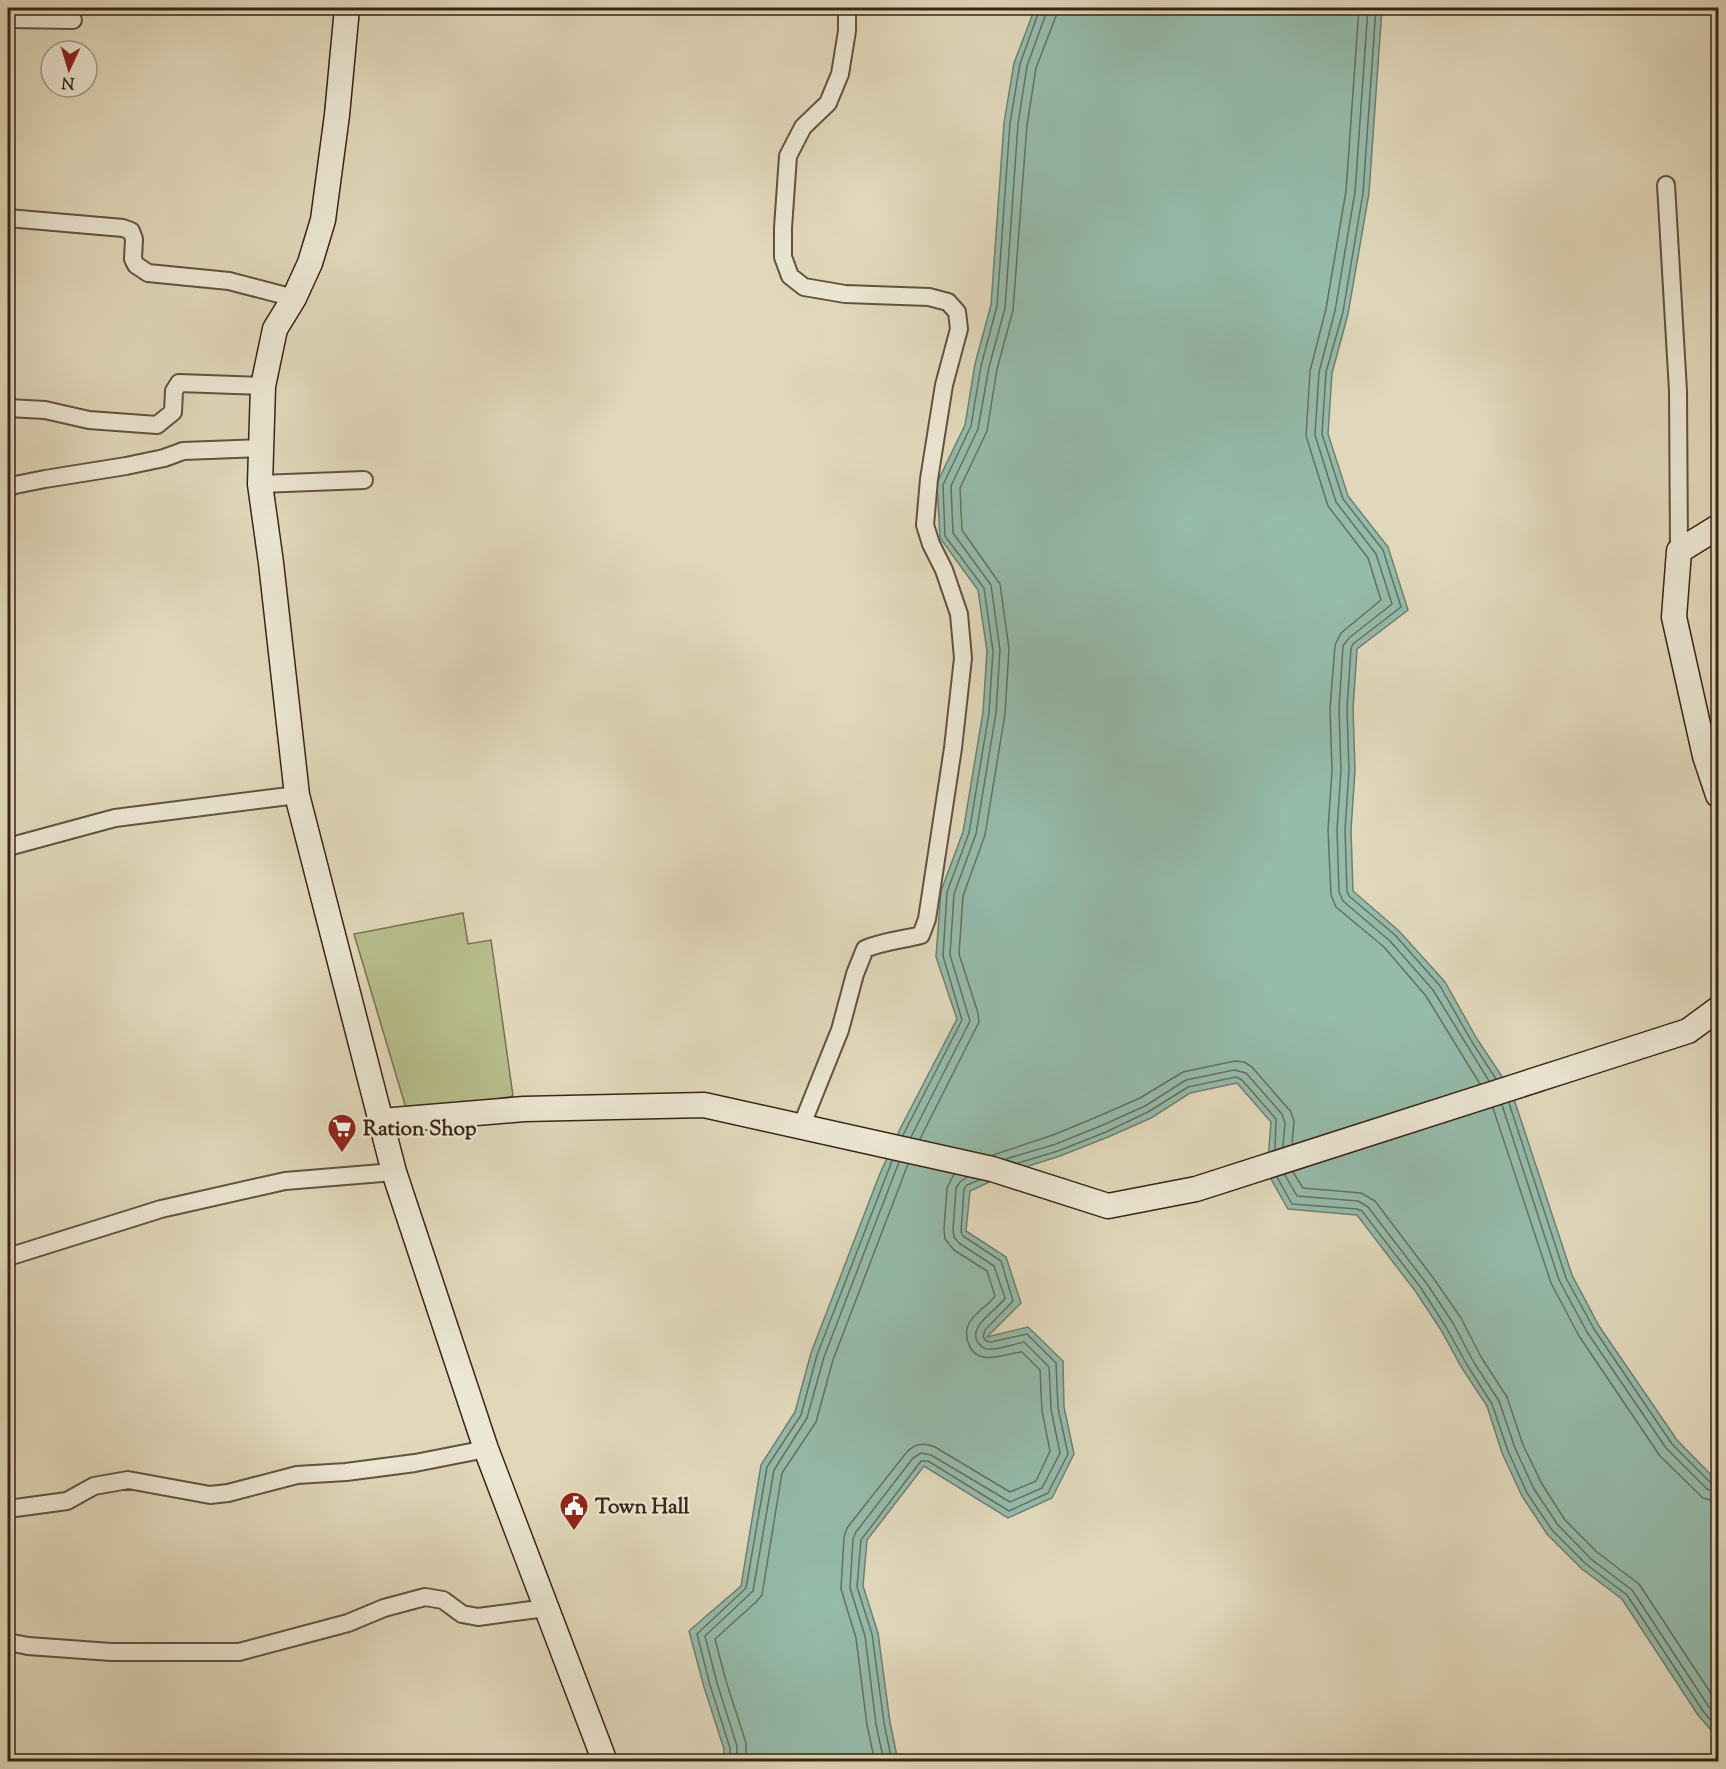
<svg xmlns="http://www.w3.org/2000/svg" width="1726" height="1769" viewBox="0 0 1726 1769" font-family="'Sorts Mill Goudy',serif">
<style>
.green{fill:#b7be8d;stroke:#777250;stroke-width:1.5}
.water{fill:#95bbab;stroke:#6f7f6f;stroke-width:1.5}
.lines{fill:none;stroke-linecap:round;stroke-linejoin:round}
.shore{stroke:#667060;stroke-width:1.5}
.minor-casing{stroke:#62523e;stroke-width:20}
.secondary-casing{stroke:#372514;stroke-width:27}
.minor{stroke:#ece6d3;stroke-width:16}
.secondary{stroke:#ece6d3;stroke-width:24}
.labels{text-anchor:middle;stroke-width:5;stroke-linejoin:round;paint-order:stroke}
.poi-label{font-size:21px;font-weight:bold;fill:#372514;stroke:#ece6d3;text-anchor:start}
</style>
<rect width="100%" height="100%" fill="#e1d8bb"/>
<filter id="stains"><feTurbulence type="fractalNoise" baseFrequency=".00333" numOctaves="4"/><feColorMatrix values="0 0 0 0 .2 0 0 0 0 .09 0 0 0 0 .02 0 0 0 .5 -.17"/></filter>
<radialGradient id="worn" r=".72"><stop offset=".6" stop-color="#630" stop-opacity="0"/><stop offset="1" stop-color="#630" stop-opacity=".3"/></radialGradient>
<path class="green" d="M463,913L468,944L491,940L513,1096L408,1115L354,934Z"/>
<path class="water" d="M1035,8H1382L1369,193L1348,314L1332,373L1328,434L1348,496L1388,547L1408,610L1357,649L1353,709L1355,770L1351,830L1353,891L1399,931L1445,982L1477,1039L1511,1090L1572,1275L1599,1326L1677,1440L1718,1482V1738L1698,1715L1622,1599L1582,1569L1547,1534L1522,1496L1502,1453L1487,1406L1462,1368L1441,1330L1416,1292L1357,1215L1288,1209L1267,1172L1271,1122L1237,1083L1190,1093L1151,1118L1108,1137L1060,1156L1013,1171L970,1191L966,1231L1006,1257L1021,1303L987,1337L1028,1327L1063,1361L1064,1407L1074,1454L1052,1498L1008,1518L924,1466L867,1540L863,1586L878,1633L890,1722L898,1761H724V1749L704,1687L689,1631L741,1586L761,1465L795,1412L811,1353L879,1176L900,1129L957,1019L936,957L941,891L963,832L983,712L987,651L978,590L940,538L937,483L965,425L975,364L991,305L1004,123L1014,63Z"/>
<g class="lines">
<path class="shore" d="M1359,8L1346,191L1326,309L1310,371L1306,436L1328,506L1368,558L1381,600L1341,633L1335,645L1330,709L1332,770L1328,830L1331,895L1336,907L1384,947L1426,996L1480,1084
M1368,8L1355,192L1335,311L1319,372L1315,435L1336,502L1376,554L1392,604L1349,638L1343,646L1339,709L1341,770L1337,830L1339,892L1343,901L1390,941L1433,990L1489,1081
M1376,8L1363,193L1343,312L1326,372L1322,434L1343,499L1383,550L1401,607L1353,644L1351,648L1347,709L1349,770L1345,830L1347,891L1349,896L1395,935L1440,986L1472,1042L1496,1079
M1509,1103L1566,1278L1594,1329L1672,1444L1712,1484L1718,1486
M1502,1105L1559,1280L1587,1332L1666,1448L1707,1489L1718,1493
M1493,1108L1551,1283L1579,1336L1660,1456L1703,1498L1718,1502
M903,1135L962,1020L943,956L947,892L969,833L989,713L993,651L984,588L945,536L943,485L971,426L981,366L997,306L1010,123L1020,64L1040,8
M911,1137L970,1021L950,955L954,894L976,834L996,713L1000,650L991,585L953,533L951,486L978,429L989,367L1005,308L1018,124L1027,66L1048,8
M920,1139L979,1022L978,1013L959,954L963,896L985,835L1005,714L1009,649L1000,584L962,530L960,488L987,431L997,369L1013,310L1027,125L1036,68L1056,16L1057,8
M993,1155L1053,1135L1099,1116L1140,1098L1183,1072L1235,1061L1244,1062L1252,1067L1291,1112L1294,1121L1292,1144
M1006,1159L1056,1144L1103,1125L1145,1106L1186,1080L1234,1070L1246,1073L1282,1114L1285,1123L1283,1147
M1018,1163L1058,1151L1106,1132L1148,1112L1188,1087L1236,1077L1242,1080L1276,1119L1275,1149
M1293,1172L1303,1188L1361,1193L1375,1201L1434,1279L1461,1318L1481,1357L1507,1397L1523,1445L1542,1484L1565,1520L1597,1552L1639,1584L1718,1704
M1285,1175L1297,1196L1358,1201L1368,1207L1427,1284L1453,1323L1473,1361L1499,1401L1515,1448L1534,1489L1558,1525L1591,1559L1632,1590L1709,1707L1718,1718
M1277,1177L1292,1204L1357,1209L1362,1211L1421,1288L1446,1327L1467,1365L1492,1404L1508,1451L1527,1493L1552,1530L1586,1564L1627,1595L1703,1711L1718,1729
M730,1762V1748L710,1685L697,1634L746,1588L767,1467L801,1415L817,1355L892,1161
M737,1762V1746L717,1683L705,1636L753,1591L774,1470L807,1418L824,1357L899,1162
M746,1762V1743L726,1681L715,1639L756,1602L762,1595L782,1473L816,1422L833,1360L908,1164
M875,1762L867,1725L856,1638L841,1589L844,1537L847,1528L906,1453C914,1444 924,1442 935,1447L1010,1492L1036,1481L1050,1451L1042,1411L1040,1370L1022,1352C1003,1354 976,1368 968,1342C966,1336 966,1329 969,1323C975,1312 988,1306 995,1296L987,1271L954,1250L945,1239L944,1229L947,1188L954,1174
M884,1762L876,1724L865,1636L850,1588L853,1539L856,1532L913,1458L921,1453L931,1455L1010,1502L1042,1488L1060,1453L1051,1409L1049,1367L1024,1342C1014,1344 1002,1349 991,1349C987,1350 982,1348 979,1344C965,1327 998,1310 1005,1298L994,1266L959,1243L954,1237L953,1230L956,1188L960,1182L967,1177
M892,1762L884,1723L872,1634L857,1587L861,1540L921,1461H928L1009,1511L1048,1493L1068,1454L1058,1408L1056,1363L1027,1334L991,1342L986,1341L983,1337L985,1330L1013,1301L1001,1261L963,1236L961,1232L964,1189L967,1185L979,1180"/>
<g class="minor-casing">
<path id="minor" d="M8,19L73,20
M1666,185L1678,391L1679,551
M8,218L123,228L131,231L134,239L133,259L136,265L148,273L229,281L294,298
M8,408L45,410L89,420L157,425L173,412L174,391L179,383L263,386
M260,484L364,480
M8,488L15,485L45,479L126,466L164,458L183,451L261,448
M8,847L115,818L297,795
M801,1127L840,1030L855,974L865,949C883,941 902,940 921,935L927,919L953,748L963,658L959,614L944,570L931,544L925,525L929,479L944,385L959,329L957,312L948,302L929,297L845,294L804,287L790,276L783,257V228L788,156L803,127L828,103L840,74L847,31V8
M8,1257L161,1209L285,1181L394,1172
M8,1509L67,1501L94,1486L128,1480L210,1495L228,1493L297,1475L346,1472L415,1463L486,1449
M8,1642L28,1646L111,1652H239L348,1623L384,1608L425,1597L443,1600L462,1614L478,1617L546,1608"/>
</g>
<g class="secondary-casing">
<path id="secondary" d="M347,8L337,115L323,220L310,263L294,298L275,329L263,386L260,484L271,563L297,795L394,1172L486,1449L605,1762
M1718,527L1679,551L1674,617L1705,756L1718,795
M381,1121L524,1109L704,1105L992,1169L1108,1206L1196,1189L1573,1068L1688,1031L1718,1009"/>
</g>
<use href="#minor" class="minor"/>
<use href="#secondary" class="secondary"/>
</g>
<defs>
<g id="supermarket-pin" transform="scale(1.5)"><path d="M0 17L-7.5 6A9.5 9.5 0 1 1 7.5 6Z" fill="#8f2418" stroke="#ece6d3"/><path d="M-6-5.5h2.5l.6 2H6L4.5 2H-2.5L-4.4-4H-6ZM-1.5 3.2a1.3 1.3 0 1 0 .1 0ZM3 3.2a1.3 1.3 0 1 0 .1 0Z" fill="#fff"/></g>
<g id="civic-pin" transform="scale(1.5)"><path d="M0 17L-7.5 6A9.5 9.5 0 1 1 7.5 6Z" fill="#8f2418" stroke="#ece6d3"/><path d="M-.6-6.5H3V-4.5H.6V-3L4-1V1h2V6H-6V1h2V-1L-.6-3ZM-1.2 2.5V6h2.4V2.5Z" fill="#fff"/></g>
</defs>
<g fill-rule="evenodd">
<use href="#supermarket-pin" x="342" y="1128"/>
<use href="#civic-pin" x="574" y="1506"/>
</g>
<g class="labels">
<g class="poi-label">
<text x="363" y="1135">Ration Shop</text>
<text x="595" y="1513">Town Hall</text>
</g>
</g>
<rect width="1726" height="1769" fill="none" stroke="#e1d8bb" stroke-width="30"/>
<rect x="9" y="9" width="1708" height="1751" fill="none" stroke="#372514" stroke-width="3"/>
<rect x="15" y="15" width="1696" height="1739" fill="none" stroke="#372514" stroke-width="1.5"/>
<g transform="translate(69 69) rotate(184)"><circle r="28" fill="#ece6d3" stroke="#a49987" stroke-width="1.5"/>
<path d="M0-4.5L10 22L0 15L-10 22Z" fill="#8f2418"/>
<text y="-9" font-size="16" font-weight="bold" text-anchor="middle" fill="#372514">N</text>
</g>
<rect width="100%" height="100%" filter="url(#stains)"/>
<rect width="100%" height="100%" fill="url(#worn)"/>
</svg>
